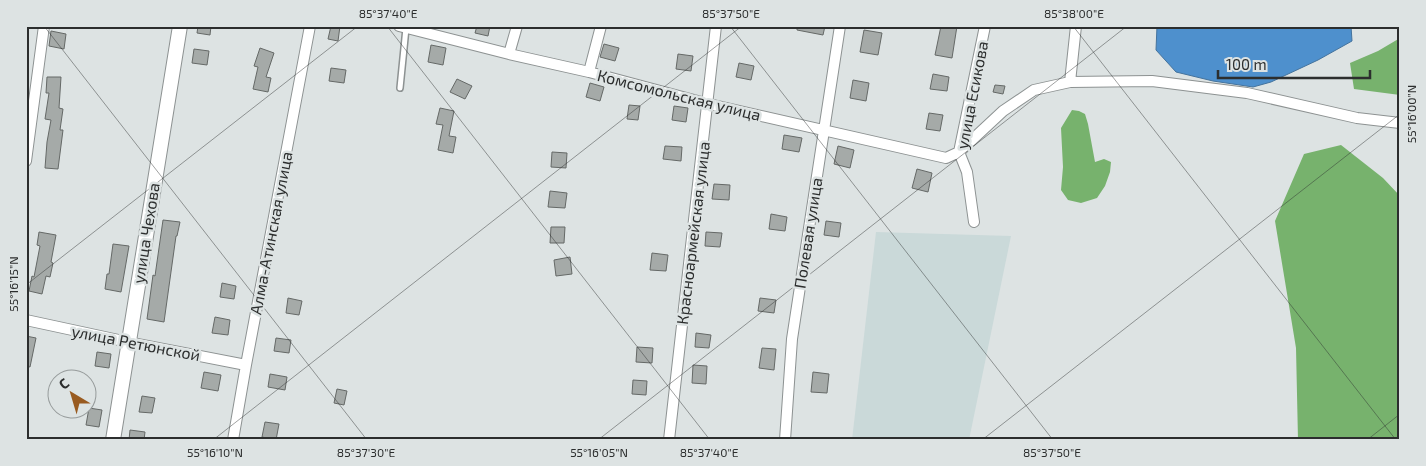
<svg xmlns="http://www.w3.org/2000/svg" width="1426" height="466" viewBox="0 0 1426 466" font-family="'Exo 2',sans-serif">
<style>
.built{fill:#cad9d9}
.forest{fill:#77b26d}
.water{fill:#4e90cd;stroke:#44739d}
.building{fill:#a5aaa8;stroke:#656967}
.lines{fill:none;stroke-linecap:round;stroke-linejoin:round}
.lane-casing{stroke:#8d9292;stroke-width:8}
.street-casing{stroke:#8d9292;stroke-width:12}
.secondary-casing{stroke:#8d9292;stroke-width:16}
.lane{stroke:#fff;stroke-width:5}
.street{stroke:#fff;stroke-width:10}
.secondary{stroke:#fff;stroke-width:14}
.ticks{fill:none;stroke:#2c2e2e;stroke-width:1;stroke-opacity:0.45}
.labels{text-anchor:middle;stroke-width:5;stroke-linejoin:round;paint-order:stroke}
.street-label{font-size:16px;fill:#2c2e2e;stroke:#dde3e3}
.neatline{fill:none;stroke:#2c2e2e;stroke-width:2}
.ticks-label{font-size:12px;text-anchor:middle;fill:#2c2e2e}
</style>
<rect width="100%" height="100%" fill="#dde3e3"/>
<path class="built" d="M876,232L1011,236L969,440H852Z"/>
<path class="forest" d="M1400,38V95L1354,89L1350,63L1378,51Z
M1072,110L1079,111L1085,114L1088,124L1095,162L1104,159L1111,162L1110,172L1105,186L1097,198L1081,203L1068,200L1061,190L1063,167L1061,128Z
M1341,145L1383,178L1400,196V440H1298L1296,348L1275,221L1304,154Z"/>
<path class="water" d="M1157,26H1351L1352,41L1318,60L1271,82L1253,87L1213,81L1176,72L1156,50Z"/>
<path class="building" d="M198,26H211L210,35L197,33Z
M331,26H340L338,41L328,39Z
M477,26H490L488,36L475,33Z
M797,26H825L823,35L797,30Z
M941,26H957L952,58L935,55Z
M864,30L882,33L878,55L860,52Z
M51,31L66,34L64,49L49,46Z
M604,44L619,48L615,61L600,57Z
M431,45L446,48L443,65L428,62Z
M260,48L274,53L266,77L271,78L268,92L253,89L258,67L254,66Z
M194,49L209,51L207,65L192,63Z
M678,54L693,56L691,71L676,69Z
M739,63L754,66L751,80L736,77Z
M331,68L346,70L344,83L329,81Z
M933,74L949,77L947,91L930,89Z
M47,77H61L59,108L63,109L60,130H63L58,169L45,168L47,142L51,120L45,119L49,93H46Z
M457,79L472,86L465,99L450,92Z
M853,80L869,83L866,101L850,98Z
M590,83L604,87L600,101L586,97Z
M995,85L1005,86L1003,94L993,92Z
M629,105L640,106L638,120L627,119Z
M674,106L688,108L686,122L672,120Z
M440,108L454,111L449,136L456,137L453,153L438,150L443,125L436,124Z
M929,113L943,115L940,131L926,129Z
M784,135L802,138L799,152L782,149Z
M665,146L682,147L681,161L663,159Z
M838,146L854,150L850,168L834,164Z
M552,152L567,153L566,168L551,167Z
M917,169L932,173L928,192L912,188Z
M714,184L730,185L729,200L712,199Z
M550,191L567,193L565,208L548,207Z
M771,214L787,217L785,231L769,229Z
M163,220L180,222L177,236H176L164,322L147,319L153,275L155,276Z
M826,221L841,223L839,237L824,235Z
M551,227H565L564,243H550Z
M39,232L56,235L51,262L53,263L50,277L46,276L42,294L29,291L32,276L34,277L40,246L37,245Z
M706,232L722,233L720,247L705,246Z
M113,244L129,246L121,292L105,289L107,274H109Z
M652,253L668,255L666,271L650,270Z
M570,257L572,274L556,276L554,260Z
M222,283L236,286L234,299L220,297Z
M288,298L302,301L299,315L286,313Z
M760,298L776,300L774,313L758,311Z
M215,317L230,320L228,335L212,333Z
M696,333L711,335L709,348L695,347Z
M26,336L36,338L30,367L26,366Z
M276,338L291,340L289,353L274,351Z
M637,347L653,348L652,363L636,362Z
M762,348L776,349L774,370L759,368Z
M97,352L111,354L109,368L95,366Z
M693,365L707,366L706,384L692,383Z
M204,372L221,375L218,391L201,388Z
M813,372L829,374L827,393L811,392Z
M270,374L287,377L285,390L268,387Z
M633,380L647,381L646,395L632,394Z
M337,389L347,391L344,405L334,403Z
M142,396L155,398L152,413L139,412Z
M89,408L102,410L99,427L86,425Z
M265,422L279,424L276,440L262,437Z
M130,430L145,432L144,440H129Z"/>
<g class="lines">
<g class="lane-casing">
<path id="lane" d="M400,88L406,28"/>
</g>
<g class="street-casing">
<path id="street" d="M399,26L509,54L589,72L709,104L946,158L959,152L1003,111L1034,90L1070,82L1152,81L1247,93L1357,118L1400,123
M509,54L517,26
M589,72L601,26
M1070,82L1076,26
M26,161L44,26
M974,222L967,172L959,152L985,26
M26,320L128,342L246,365
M233,440L246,365L310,26
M669,440L716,26
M785,440L792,339L840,26"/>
</g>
<g class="secondary-casing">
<path id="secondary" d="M113,440L180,26"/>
</g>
<use href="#lane" class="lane"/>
<use href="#street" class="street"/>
<use href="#secondary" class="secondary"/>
</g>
<path class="ticks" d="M44,26L367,440M387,26L710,440M730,26L1053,440M1073,26L1396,440M26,285L358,26M213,440L742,26M598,440L1127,26M982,440L1400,114M1367,440L1400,414"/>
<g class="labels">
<g class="street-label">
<text transform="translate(679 95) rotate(14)" y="6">Комсомольская улица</text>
<text transform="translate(972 95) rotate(-79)" y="6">улица Есикова</text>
<text transform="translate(146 233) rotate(-81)" y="6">улица Чехова</text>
<text transform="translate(271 233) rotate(-79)" y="6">Алма-Атинская улица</text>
<text transform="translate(693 233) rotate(-83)" y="6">Красноармейская улица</text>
<text transform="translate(808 233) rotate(-81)" y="6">Полевая улица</text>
<text transform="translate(136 343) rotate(11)" y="6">улица Ретюнской</text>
</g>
</g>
<rect width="1426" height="466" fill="none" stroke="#dde3e3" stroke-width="55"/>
<g transform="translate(72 394) rotate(322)"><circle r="24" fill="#dde3e3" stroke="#969b9b"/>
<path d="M0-4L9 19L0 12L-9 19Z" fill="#995b20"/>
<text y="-8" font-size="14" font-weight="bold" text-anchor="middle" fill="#2c2e2e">С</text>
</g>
<path d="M1218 70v8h152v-8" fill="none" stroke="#2c2e2e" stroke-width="2.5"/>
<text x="1226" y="70" font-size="15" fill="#2c2e2e" stroke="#dde3e3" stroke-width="4" paint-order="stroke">100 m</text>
<rect x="28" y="28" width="1370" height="410" class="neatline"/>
<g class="ticks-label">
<text x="388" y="18">85°37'40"E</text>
<text x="731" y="18">85°37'50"E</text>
<text x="1074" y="18">85°38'00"E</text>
<text transform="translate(1412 114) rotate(-90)" y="4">55°16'00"N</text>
<text transform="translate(14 284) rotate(-90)" y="4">55°16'15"N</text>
<text x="215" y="457">55°16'10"N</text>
<text x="366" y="457">85°37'30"E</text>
<text x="599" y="457">55°16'05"N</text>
<text x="709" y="457">85°37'40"E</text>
<text x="1052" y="457">85°37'50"E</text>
</g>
</svg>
